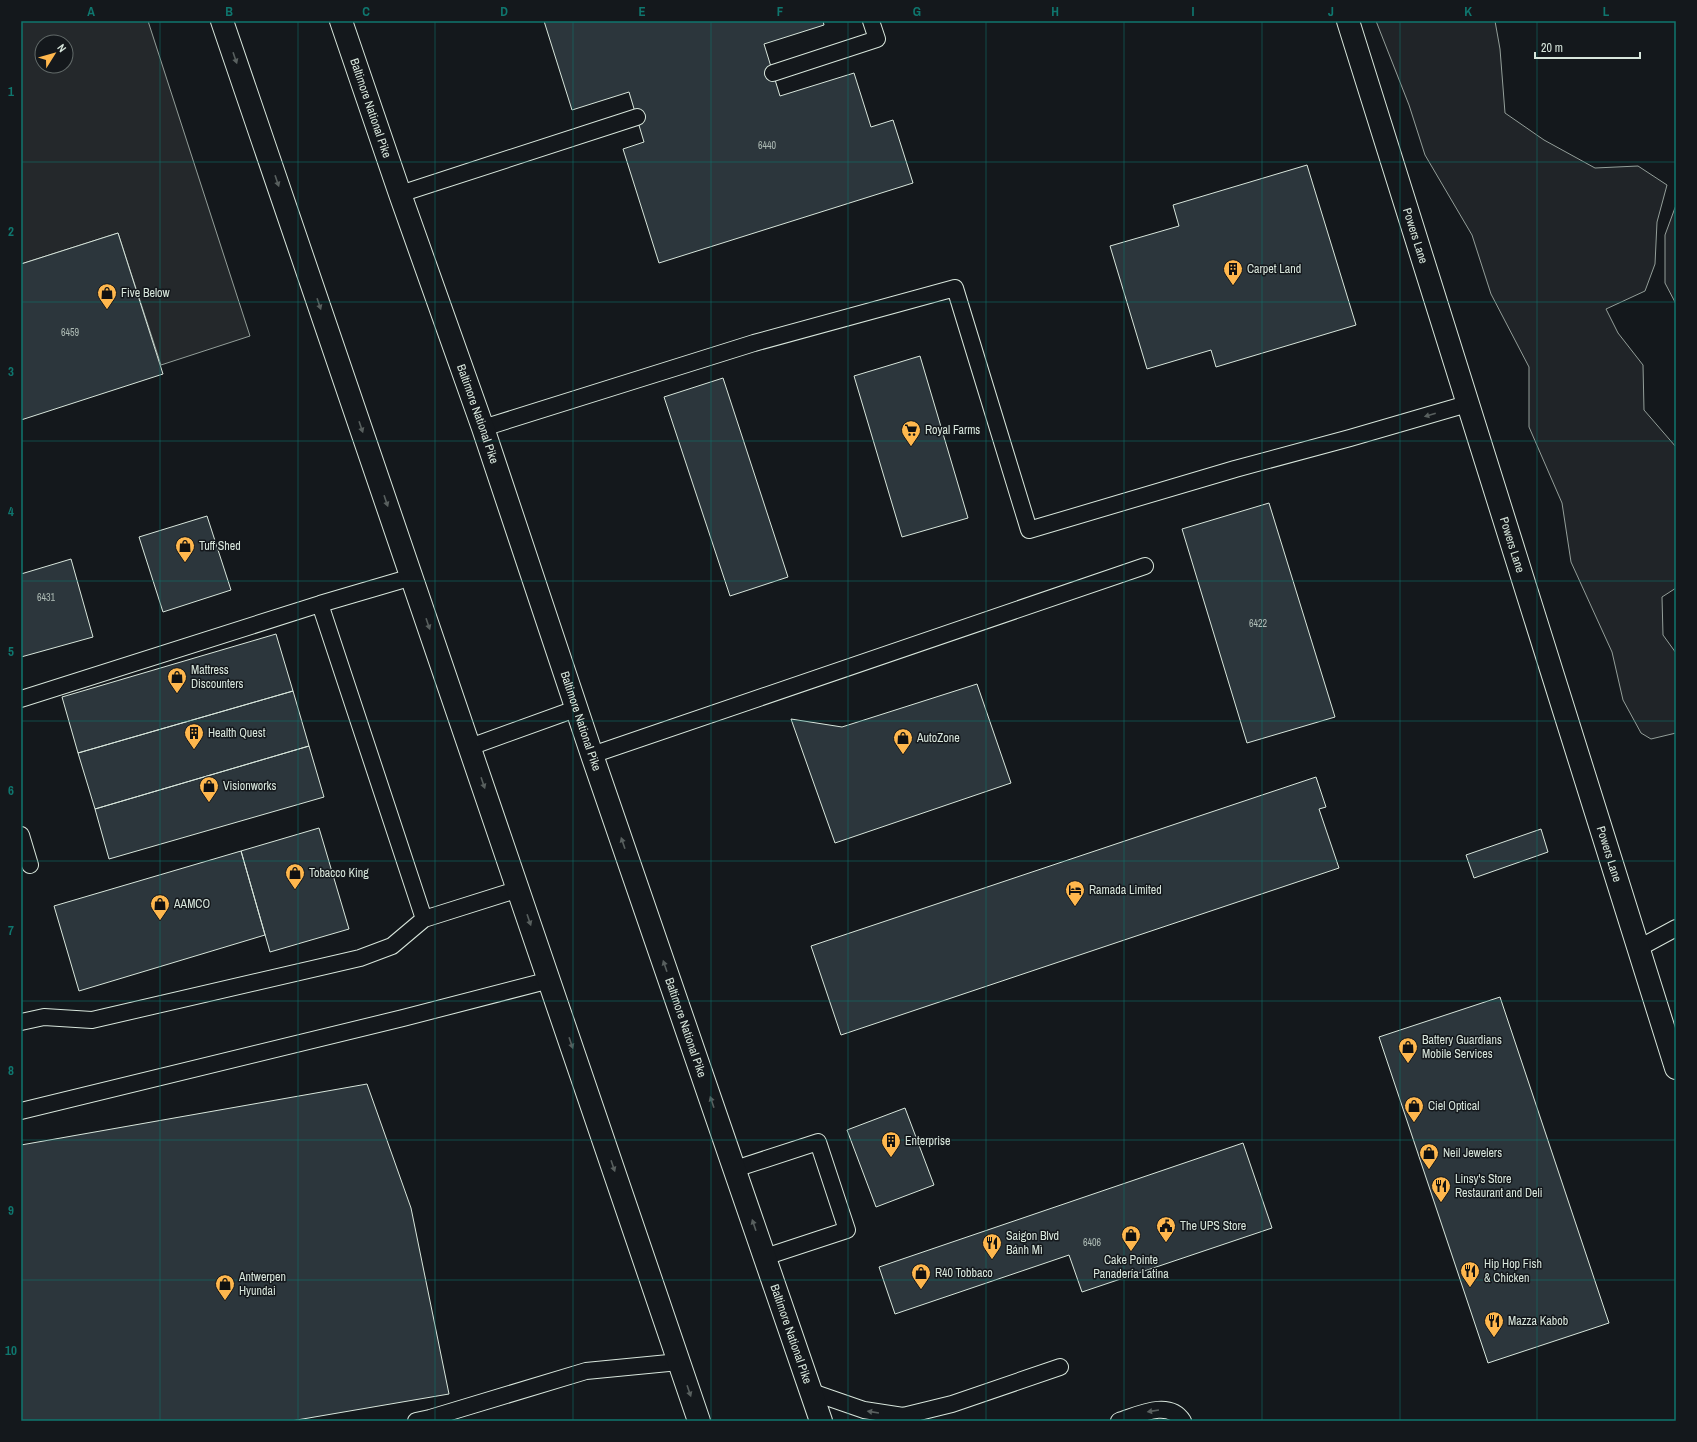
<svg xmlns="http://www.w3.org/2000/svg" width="1697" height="1442" viewBox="0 0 1697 1442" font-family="'Archivo Narrow',sans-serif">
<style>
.green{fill:#202428;stroke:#939e99}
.parking{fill:#24282b;stroke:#939e99;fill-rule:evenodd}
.building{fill:#2c363c;stroke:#d8e6dc}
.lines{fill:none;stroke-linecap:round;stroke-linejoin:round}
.lane-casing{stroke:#d8e6dc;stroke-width:18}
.street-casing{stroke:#d8e6dc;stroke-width:24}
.primary-casing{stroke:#d8e6dc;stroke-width:24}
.lane{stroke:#14181c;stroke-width:16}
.street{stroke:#14181c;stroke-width:22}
.primary{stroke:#14181c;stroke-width:22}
.oneway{fill:#59605f}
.grid{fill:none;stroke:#0f766e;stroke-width:1;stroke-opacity:0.55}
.labels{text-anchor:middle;stroke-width:3;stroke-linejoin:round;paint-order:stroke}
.number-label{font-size:10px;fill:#adbab4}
.street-label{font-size:12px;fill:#d8e6dc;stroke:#14181c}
.poi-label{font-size:12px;fill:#d8e6dc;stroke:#14181c;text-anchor:start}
.neatline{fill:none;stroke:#0f766e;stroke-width:1.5}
.grid-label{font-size:13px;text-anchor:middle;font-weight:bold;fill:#0f766e}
</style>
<rect width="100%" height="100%" fill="#14181c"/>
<path class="green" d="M1376,21H1495L1500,49L1505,113L1544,140L1595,168L1638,166L1667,185L1657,222L1655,264L1645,291L1606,309L1618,333L1643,365L1644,410L1676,447V588L1662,597L1663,635L1676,653V733L1651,739L1641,733L1623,700L1612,652L1571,562L1562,503L1529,427V367L1491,294L1472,235L1425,155L1409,105Z
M1676,205V304L1665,283V235Z"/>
<path class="parking" d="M21,21H148L250,336L161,365L118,233L21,264ZM42,42H66V66H42Z"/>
<path class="building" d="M544,21H823L824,25L764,44L780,96L854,73L871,127L893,120L913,183L659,263L623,149L644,142L629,92L572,110Z
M1307,165L1356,325L1216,367L1211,350L1147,369L1110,246L1179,226L1173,205Z
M118,233L163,374L21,420V264Z
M920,356L968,518L902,537L854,376Z
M723,378L788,577L730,596L664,397Z
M1269,503L1335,717L1247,743L1182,529Z
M207,516L231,590L163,612L139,537Z
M71,559L93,637L21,657V574Z
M276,634L293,691L78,753L62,697Z
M977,684L1011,783L835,843L791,719L842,727Z
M293,691L309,746L95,809L78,753Z
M309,746L324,797L109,859L95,809Z
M1316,777L1326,807L1319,809L1339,868L841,1035L811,946Z
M319,828L349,929L270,952L241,851Z
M1541,829L1548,852L1474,878L1466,855Z
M241,851L265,935L79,991L54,906Z
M1500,997L1609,1323L1488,1363L1379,1037Z
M367,1084L411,1208L449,1394L291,1421H21V1145Z
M905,1108L934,1185L876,1207L847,1130Z
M1243,1143L1272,1228L1082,1292L1069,1255L895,1314L879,1267Z"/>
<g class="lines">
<g class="lane-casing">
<path id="lane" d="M773,73L877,39L871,21
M400,194L637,117
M483,428L754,343L955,288L1029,530L1235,469L1350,438L1467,404
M320,604L424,919L519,889
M21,699L320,604L412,577
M470,747L578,708
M592,755L1145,566
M21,835L30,865
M1639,948L1676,928
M21,1022L44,1017L92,1020L360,958L392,946L424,919
M21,1111L403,1018L550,980
M735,1169L818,1142L847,1230L765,1257
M812,1392L864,1410L903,1416L952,1404L1060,1367
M416,1421L430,1418L586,1371L679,1362
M1119,1421C1138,1415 1169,1399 1183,1421"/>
</g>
<g class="street-casing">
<g id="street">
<path id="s1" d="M1348,21L1676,1068"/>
</g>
</g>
<g class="primary-casing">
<g id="primary">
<path d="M222,21L699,1421"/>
<path id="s2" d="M341,21L400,194L483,428L592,755L821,1421"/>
</g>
</g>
<use href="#lane" class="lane"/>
<use href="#street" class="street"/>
<use href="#primary" class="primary"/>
</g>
<defs><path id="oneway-solid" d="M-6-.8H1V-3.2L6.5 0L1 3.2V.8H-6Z"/></defs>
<g class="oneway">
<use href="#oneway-solid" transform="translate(235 58) rotate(71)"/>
<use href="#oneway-solid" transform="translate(277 181) rotate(71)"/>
<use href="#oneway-solid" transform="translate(319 304) rotate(71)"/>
<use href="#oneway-solid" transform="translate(1430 415) rotate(164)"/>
<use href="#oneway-solid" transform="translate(361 427) rotate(71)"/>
<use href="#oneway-solid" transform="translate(386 501) rotate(71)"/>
<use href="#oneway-solid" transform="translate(428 624) rotate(71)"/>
<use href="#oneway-solid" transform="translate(483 783) rotate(71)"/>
<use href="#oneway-solid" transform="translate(623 843) rotate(-109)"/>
<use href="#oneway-solid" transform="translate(529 920) rotate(71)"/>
<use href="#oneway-solid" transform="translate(665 966) rotate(-109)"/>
<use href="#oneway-solid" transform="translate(571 1043) rotate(71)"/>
<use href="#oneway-solid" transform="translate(712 1102) rotate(-109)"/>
<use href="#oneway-solid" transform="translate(613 1166) rotate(71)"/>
<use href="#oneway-solid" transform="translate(754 1225) rotate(-109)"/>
<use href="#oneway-solid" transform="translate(689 1391) rotate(71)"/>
<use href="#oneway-solid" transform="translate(1153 1411) rotate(171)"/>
<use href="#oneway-solid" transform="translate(873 1412) rotate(-171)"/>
</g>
<path class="grid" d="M160,21V1421M298,21V1421M435,21V1421M573,21V1421M711,21V1421M848,21V1421M986,21V1421M1124,21V1421M1262,21V1421M1400,21V1421M1537,21V1421M21,162H1676M21,302H1676M21,441H1676M21,581H1676M21,721H1676M21,861H1676M21,1001H1676M21,1140H1676M21,1280H1676"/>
<defs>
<g id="building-pin" transform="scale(1)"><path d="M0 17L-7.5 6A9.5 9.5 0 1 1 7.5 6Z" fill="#ffb74d" stroke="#14181c"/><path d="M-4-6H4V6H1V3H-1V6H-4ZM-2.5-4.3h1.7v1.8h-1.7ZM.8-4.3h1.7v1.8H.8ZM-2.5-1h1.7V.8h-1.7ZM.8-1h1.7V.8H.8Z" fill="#111"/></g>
<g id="shop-pin" transform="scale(1)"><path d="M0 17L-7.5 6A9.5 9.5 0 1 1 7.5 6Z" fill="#ffb74d" stroke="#14181c"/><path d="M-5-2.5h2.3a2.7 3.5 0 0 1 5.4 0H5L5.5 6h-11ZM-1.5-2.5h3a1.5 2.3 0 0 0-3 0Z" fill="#111"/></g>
<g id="supermarket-pin" transform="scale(1)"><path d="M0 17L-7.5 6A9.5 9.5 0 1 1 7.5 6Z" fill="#ffb74d" stroke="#14181c"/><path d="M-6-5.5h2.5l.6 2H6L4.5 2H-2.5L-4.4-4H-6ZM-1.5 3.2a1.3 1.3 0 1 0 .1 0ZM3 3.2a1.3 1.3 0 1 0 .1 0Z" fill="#111"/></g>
<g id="hotel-pin" transform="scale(1)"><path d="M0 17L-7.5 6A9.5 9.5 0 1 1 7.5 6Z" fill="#ffb74d" stroke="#14181c"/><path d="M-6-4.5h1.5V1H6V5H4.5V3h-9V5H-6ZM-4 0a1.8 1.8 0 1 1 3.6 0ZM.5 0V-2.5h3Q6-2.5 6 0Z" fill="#111"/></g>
<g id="restaurant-pin" transform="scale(1)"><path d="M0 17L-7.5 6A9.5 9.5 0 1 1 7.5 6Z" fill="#ffb74d" stroke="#14181c"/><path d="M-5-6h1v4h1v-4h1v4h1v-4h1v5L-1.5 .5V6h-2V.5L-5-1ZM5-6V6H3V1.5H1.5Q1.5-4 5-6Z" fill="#111"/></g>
<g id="civic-pin" transform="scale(1)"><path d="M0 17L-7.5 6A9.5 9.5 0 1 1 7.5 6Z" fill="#ffb74d" stroke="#14181c"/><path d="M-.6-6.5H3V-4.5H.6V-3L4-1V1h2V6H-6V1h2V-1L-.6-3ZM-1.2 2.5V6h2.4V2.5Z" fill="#111"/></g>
</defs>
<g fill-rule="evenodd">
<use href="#building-pin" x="1233" y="269"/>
<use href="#shop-pin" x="107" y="293"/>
<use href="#supermarket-pin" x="911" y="430"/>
<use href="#shop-pin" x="185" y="546"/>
<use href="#shop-pin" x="177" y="677"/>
<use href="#building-pin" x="194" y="733"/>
<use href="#shop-pin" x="903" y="738"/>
<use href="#shop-pin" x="209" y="786"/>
<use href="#shop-pin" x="295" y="873"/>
<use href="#hotel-pin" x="1075" y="890"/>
<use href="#shop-pin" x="160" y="904"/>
<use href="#shop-pin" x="1408" y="1047"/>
<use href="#shop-pin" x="1414" y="1106"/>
<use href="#building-pin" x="891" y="1141"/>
<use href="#shop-pin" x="1429" y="1153"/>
<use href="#restaurant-pin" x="1441" y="1186"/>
<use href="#civic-pin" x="1166" y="1226"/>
<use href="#shop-pin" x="1131" y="1235"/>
<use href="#restaurant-pin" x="992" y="1243"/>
<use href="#restaurant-pin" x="1470" y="1271"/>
<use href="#shop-pin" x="921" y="1273"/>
<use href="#shop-pin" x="225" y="1284"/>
<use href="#restaurant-pin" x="1494" y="1321"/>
</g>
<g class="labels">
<g class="number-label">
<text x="767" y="149">6440</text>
<text x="70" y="336">6459</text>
<text x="46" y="601">6431</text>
<text x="1258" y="627">6422</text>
<text x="1092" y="1246">6406</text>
</g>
<g class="street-label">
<text dy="4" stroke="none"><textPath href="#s2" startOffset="92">Baltimore National Pike</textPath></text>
<text dy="4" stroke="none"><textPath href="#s1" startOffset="225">Powers Lane</textPath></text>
<text dy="4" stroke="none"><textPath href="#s2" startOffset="416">Baltimore National Pike</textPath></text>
<text dy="4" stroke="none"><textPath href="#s1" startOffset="549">Powers Lane</textPath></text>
<text dy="4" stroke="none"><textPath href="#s2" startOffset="740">Baltimore National Pike</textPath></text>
<text dy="4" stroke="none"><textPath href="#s1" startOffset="873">Powers Lane</textPath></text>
<text dy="4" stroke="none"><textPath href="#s2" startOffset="1064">Baltimore National Pike</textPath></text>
<text dy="4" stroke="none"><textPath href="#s2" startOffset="1388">Baltimore National Pike</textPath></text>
</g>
<g class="poi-label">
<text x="1247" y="273">Carpet Land</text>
<text x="121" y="297">Five Below</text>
<text x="925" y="434">Royal Farms</text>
<text x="199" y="550">Tuff Shed</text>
<text x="191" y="674">Mattress<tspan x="191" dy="14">Discounters</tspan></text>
<text x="208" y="737">Health Quest</text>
<text x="917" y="742">AutoZone</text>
<text x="223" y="790">Visionworks</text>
<text x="309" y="877">Tobacco King</text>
<text x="1089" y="894">Ramada Limited</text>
<text x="174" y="908">AAMCO</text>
<text x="1422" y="1044">Battery Guardians<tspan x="1422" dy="14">Mobile Services</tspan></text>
<text x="1428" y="1110">Ciel Optical</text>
<text x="905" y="1145">Enterprise</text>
<text x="1443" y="1157">Neil Jewelers</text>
<text x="1455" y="1183">Linsy's Store<tspan x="1455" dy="14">Restaurant and Deli</tspan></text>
<text x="1180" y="1230">The UPS Store</text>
<text x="1006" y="1240">Saigon Blvd<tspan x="1006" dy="14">Bánh Mì</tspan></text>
<text x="1131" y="1264" text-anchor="middle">Cake Pointe<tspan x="1131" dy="14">Panadería Latina</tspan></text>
<text x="1484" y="1268">Hip Hop Fish<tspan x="1484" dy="14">&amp; Chicken</tspan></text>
<text x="935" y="1277">R40 Tobbaco</text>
<text x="239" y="1281">Antwerpen<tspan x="239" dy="14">Hyundai</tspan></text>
<text x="1508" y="1325">Mazza Kabob</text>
</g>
</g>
<rect width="1697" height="1442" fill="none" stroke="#14181c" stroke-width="44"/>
<g transform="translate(54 54) rotate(53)"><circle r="19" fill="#14181c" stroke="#626a69"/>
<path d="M0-3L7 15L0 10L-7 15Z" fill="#ffb74d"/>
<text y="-6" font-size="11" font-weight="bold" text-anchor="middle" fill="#d8e6dc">N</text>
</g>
<path d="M1535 52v6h105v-6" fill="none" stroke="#d8e6dc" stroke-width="2"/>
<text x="1541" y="52" font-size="12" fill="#d8e6dc" stroke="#14181c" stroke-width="3" paint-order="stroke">20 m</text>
<rect x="22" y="22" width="1653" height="1398" class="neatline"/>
<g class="grid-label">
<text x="91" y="16">A</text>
<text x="229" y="16">B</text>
<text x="366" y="16">C</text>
<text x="504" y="16">D</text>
<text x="642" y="16">E</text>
<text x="780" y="16">F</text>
<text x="917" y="16">G</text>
<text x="1055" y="16">H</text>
<text x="1193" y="16">I</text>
<text x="1331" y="16">J</text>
<text x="1468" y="16">K</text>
<text x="1606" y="16">L</text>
<text x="11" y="96">1</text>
<text x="11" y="236">2</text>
<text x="11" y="376">3</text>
<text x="11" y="516">4</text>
<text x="11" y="656">5</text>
<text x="11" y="795">6</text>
<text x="11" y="935">7</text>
<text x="11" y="1075">8</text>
<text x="11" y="1215">9</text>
<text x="11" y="1355">10</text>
</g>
</svg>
